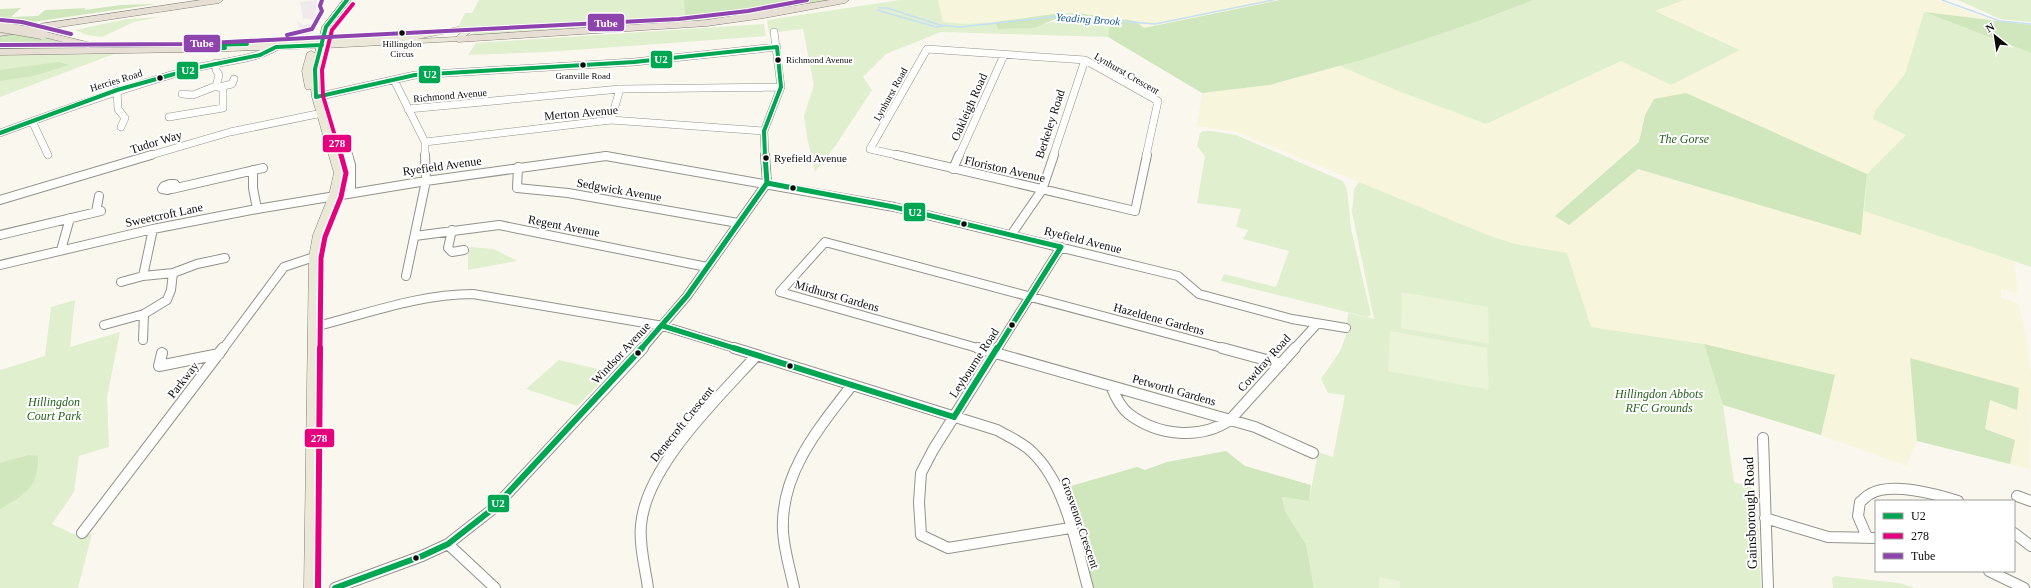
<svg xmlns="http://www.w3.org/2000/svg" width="2031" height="588" viewBox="0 0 2031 588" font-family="'Times New Roman',serif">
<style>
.industrial{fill:#f1eaec}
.farmland{fill:#f7f5db}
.green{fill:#e0efce}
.forest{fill:#d0e6bc}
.pitch{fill:#ebf3d8}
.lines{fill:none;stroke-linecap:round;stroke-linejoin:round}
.stream{stroke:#c6e0f3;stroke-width:1.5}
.minor-far2-casing{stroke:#93928d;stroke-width:8}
.minor-far1-casing{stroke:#93928d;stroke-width:10}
.minor-casing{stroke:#93928d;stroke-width:12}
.major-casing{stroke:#807f7a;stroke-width:1}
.highway-casing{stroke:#807f7a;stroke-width:1}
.minor-far2{stroke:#fefefc;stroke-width:7}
.minor-far1{stroke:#fefefc;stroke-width:8}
.minor{stroke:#fefefc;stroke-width:10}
.major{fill:#ece8d7;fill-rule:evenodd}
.highway{fill:#e8dfd4;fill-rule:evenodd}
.highway-bridge-casing{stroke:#807f7a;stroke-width:11;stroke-linecap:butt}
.highway-bridge{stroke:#e8dfd4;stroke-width:10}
.bus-1-far2-casing{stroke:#fff;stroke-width:6}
.bus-1-far1-casing{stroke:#fff;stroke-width:8}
.bus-1-casing{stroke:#fff;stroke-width:9}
.bus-2-far2-casing{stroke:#fff;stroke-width:6}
.bus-2-far1-casing{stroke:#fff;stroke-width:8}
.bus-2-casing{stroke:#fff;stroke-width:9}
.bus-3-casing{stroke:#fff;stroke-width:6}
.bus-1-far2{stroke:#00a651;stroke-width:4}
.bus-1-far1{stroke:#00a651;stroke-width:5}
.bus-1{stroke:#00a651;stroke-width:6}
.bus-2-far2{stroke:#e5007d;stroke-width:4}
.bus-2-far1{stroke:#e5007d;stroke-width:5}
.bus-2{stroke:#e5007d;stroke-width:6}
.bus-3{stroke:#8e44ad;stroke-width:4}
.bus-dot{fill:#0b0b0b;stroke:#fff;stroke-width:1.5}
.labels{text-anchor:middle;stroke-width:4;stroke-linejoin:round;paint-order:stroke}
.far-bus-label{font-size:9px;fill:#0b0b0b;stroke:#fff}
.far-street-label{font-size:10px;fill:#0b0b0b;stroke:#fff}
.far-water-label{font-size:11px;font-style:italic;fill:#17589a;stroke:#fff}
.bus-label{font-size:11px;fill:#0b0b0b;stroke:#fff;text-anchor:start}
.street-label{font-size:12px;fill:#0b0b0b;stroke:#fff}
.park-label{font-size:12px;font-style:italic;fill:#26611d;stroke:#fff}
.near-street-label{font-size:14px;fill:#0b0b0b;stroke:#fff}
.line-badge{stroke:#fff;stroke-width:1.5}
.badge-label{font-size:11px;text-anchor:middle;font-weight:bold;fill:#fff}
</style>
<rect width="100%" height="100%" fill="#faf8ee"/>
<path class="industrial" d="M317,0L315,20L303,19L300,2Z
M297,21L303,25L314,23V30L311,34L302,37Z"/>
<path class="farmland" d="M938,0H1280L1144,28L1135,21L1077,13L1054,14L995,22L965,24L942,22Z
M1684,0H1937L1996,22L1924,12L1905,74L1875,111L1873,119L1906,135L1867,174L1685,93L1645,115L1639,141L1555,216L1569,225L1638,169L1860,234L1864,211L2015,262L2017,293L2001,289V298L2018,303L2027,341L2031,372L2030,469L2010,464L2014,440L1985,430L1990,400L1910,358L1917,441L1906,466L1821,435L1834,375L1704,344L1591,327L1567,253L1515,244L1485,234L1237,132L1197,126L1202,93L1269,85L1340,66L1398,91L1486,124L1621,61L1671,85L1740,49L1655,11Z"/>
<path class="green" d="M479,0H684L685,19L749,16L722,20L467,37L473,33V30L458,27L465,13H472Z
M900,0H938L943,22L965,24L995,22L998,29L1027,28L1061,20L1082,21L1110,27L1108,37L941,32L886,54L863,77L872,90L836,145L815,172L807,137L804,116L814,85L803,29L769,33L767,20Z
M1534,0H1684L1655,11L1740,50L1671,85L1621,61L1486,124L1398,91L1340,66L1476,22Z
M1958,0H2031V22L2000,19Z
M1924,12L2031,53V267L1864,211L1867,174L1906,135L1873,119L1875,111L1905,74Z
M160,17L134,22L102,37L87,35L75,30L127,19Z
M764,24L766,36L546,52L468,55L476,43Z
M114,54L0,97V55Z
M1203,131H1211L1236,135L1343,181L1347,189L1351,229L1371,315L1367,317L1221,281L1224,274L1276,287L1289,251L1243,239L1248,230L1236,227L1241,209L1197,203L1205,156L1197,146L1200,133Z
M1359,182L1485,234L1515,244L1567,253L1591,327L1704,344L1723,405L1734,482L1756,489L1761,588H1314L1306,544L1285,511L1282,497L1309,501L1318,452L1333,457L1345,395L1328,393L1321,379L1340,351L1346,336L1348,313L1374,319L1352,212L1354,189Z
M470,247L494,249L517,261L468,270V255Z
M75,300L70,347L120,332L107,397L109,447L79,456L74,492L52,524L73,534H92L78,588H0V370L45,356L51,307Z
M559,360L611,372L577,406L526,389Z
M1835,576L1899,583L1915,588H1833L1832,578Z"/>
<path class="forest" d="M684,0H835L749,16L685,19Z
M1280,0H1534L1476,22L1365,59L1269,85L1202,93L1108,37L1110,27L1082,21L1061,20H1053L1034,28L998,29L995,22L1054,14L1077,13L1135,21L1144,28Z
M156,4L12,25L0,24V9L21,8L11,17L38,16L45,10L86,8L84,10L121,5Z
M1924,12L2031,25V53Z
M19,33L93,48L0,50V35Z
M59,62L69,65L33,76L0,81V70Z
M1686,93L1867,174L1861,235L1638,169L1569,225L1555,216L1639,142L1645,115L1654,99Z
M1704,344L1835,375L1821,435L1723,405Z
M1910,358L2019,388L2017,410L1990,400L1985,429L2015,440L2010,464L1917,441Z
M1226,451L1245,466L1311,485L1309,501L1282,497L1285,511L1306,544L1314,588H1089L1057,490L1137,467L1145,470L1167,462Z
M29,455L38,456C38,489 25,494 0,509V463Z"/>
<path class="pitch" d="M1402,292L1488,307L1489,344L1401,328Z
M1390,331L1487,348L1489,390L1388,371Z
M1379,577L1400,581V588H1379Z"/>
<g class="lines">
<path class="stream" d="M1942,0L2000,21L2031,24
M879,8H887L940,25L960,27L1061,16L1155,24L1273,0
M877,10L936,27L943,26"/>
<g class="minor-far2-casing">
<path id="minor-far2" d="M194,43L200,39
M394,80L425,142V156
M219,87L232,84L234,79
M117,90L118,109L125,118L121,127
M182,94L193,95L216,86
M316,97L415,75L634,62L777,47
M408,109L620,89L781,87
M169,117L223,108V89L216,86L219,75L216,70V63
M611,120L620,89
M32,121L48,155
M0,133C62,110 124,88 188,70C218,61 249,62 276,47
M425,142L611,120L764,131
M331,146L345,142L349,156
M148,156L230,132L322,113
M604,156H607
M765,156L764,131L781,87L774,32
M901,156L870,149L927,49L1085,60L1158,101L1146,156
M959,156L1004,55
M1053,156L1085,60"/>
</g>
<g class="minor-far1-casing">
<path id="minor-far1" d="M348,155L351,165V188
M897,155L1135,211L1147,155
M518,167L517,188L568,193L738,223
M953,169L959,155
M253,170V188L257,209
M170,184H175L176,186L168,190L162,189L164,186Z
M172,189L263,168
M0,200L151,155
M96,212L99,196
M452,230L448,248L452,252L464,250
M0,235L101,211
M1011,235L1042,190L1054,155
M415,236L499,225L707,267
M61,250L70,218
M0,265L153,229L257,209L426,181L606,156L894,207L1178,276L1199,294L1292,319L1346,328
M173,273L197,264L225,258
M406,276L426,181L425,155
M121,282L143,276
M104,325L144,314
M314,327C366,314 419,294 473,294L663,326L738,349
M143,340L144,314L167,300L171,290L173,273L143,276L153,229
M223,349L284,267L314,257
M642,349L687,296L767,183L765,155
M981,349L780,292L825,242L1226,349
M997,349L1061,247
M1294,349L1317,324"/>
</g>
<g class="minor-casing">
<path id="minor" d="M734,348L997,430C1009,437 1024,443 1033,453C1066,485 1076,545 1088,588
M978,348L1255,427L1313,453
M997,348L933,450L921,473L919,502L921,535L948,548L1070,528
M1222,348L1281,364
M162,353L159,366L219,354
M1111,386C1115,396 1120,407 1129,414C1158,436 1200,440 1230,420L1295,348
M1763,438L1768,588
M2017,496L2031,501
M1765,518L1828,537L1876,538
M82,533L223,348
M2014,533L2031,546
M1867,537L1858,516L1860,502C1863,500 1866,496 1870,494C1891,482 1936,494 1958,501
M448,544L495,588
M1989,571L2024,588
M335,588L422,556L448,544L494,508L643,348
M648,588C645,567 639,545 641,525C646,466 718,398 756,356
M794,588C790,569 784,550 783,531C780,473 819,428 852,385"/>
</g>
<g class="major-casing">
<path id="major" d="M343,0H351L330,27L327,38L423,34L458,27L471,32L458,41L325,48L319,69L320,97L344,173L339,195L323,235L319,257L318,588H304L309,257L313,235L329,195L334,173L312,97L311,89H306L305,87L302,71L307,53L311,51L315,53L316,48L201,52H188L181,48L197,41L204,43L319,39L322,27ZM458,31L461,33L456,37L417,39ZM198,46L203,47H194Z"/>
</g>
<g class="highway-casing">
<path id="highway" d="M201,0H223L219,3L0,36V30Z
M830,0H849L845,3L764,18L707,26L458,42L453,39L458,36L707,20Z
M42,31L91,43L93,45L88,48L39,36L37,34Z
M187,47L190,48V52L0,55V49Z"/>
</g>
<use href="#minor-far2" class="minor-far2"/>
<use href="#minor-far1" class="minor-far1"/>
<use href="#minor" class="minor"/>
<use href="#major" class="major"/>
<use href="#highway" class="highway"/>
<g class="highway-bridge-casing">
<path id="highway-bridge" d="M0,27L42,34"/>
</g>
<use href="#highway-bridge" class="highway-bridge"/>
<g class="bus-1-far2-casing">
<path id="bus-1-far2" d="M225,48L190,51L185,48L197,43L204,45L247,44
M316,97L415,75L634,62L777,47
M316,97L315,69L326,27L347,0
M0,133L117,90L196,68L260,55L276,47L322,45
M765,156L764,131L781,87L777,47"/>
</g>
<g class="bus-1-far1-casing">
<path id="bus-1-far1" d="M767,183L894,207L1061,247
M663,326L737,349
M641,349L687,296L767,183L765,155
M997,349L1061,247"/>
</g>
<g class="bus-1-casing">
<path id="bus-1" d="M734,348L954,417
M954,417L997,348
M335,588L422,556L448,544L494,508L642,348"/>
</g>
<g class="bus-2-far2-casing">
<path id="bus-2-far2" d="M341,156L323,96L322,70L332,30L353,4"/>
</g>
<g class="bus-2-far1-casing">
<path id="bus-2-far1" d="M320,349L321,258L325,237L341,197L346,173L341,155"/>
</g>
<g class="bus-2-casing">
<path id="bus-2" d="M318,588L320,348"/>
</g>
<g class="bus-3-casing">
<path id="bus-3" d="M1,20L22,22L71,34
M287,35L312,29L322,11L320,6L322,0
M0,45L190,44L679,19L748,11L807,0"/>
</g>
<use href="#bus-1-far2" class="bus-1-far2"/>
<use href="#bus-1-far1" class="bus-1-far1"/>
<use href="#bus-1" class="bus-1"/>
<use href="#bus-2-far2" class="bus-2-far2"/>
<use href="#bus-2-far1" class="bus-2-far1"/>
<use href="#bus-2" class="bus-2"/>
<use href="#bus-3" class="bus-3"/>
</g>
<g class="bus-dot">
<circle cx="402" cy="33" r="3.5"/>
<circle cx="778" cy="60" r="3.5"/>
<circle cx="583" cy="65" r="3.5"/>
<circle cx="160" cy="78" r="3.5"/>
<circle cx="766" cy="158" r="3.5"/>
<circle cx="793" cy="188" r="3.5"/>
<circle cx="964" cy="224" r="3.5"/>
<circle cx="1012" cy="325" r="3.5"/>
<circle cx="638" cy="353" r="3.5"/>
<circle cx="790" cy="366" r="3.5"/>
<circle cx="416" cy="558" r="3.5"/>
</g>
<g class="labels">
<g class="far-bus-label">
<text x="402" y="47">Hillingdon<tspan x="402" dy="10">Circus</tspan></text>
<text x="786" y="63" text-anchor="start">Richmond Avenue</text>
<text x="583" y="79">Granville Road</text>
</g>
<g class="far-street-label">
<text transform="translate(1127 73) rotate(30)" y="4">Lynhurst Crescent</text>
<text transform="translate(116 80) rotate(-17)" y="4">Hercies Road</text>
<text transform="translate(890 94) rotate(-61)" y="4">Lynhurst Road</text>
<text transform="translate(450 95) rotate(-5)" y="4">Richmond Avenue</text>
</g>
<g class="far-water-label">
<text transform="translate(1088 19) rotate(4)" y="4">Yeading Brook</text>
</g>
<g class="bus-label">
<text x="774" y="162">Ryefield Avenue</text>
</g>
<g class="street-label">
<text transform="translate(969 107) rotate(-66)" y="4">Oakleigh Road</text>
<text transform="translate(581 113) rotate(-5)" y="4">Merton Avenue</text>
<text transform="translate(1050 124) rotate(-72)" y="4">Berkeley Road</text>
<text transform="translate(156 142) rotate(-17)" y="4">Tudor Way</text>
<text transform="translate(442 166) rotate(-8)" y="4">Ryefield Avenue</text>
<text transform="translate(1005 169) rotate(13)" y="4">Floriston Avenue</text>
<text transform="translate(619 190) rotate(10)" y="4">Sedgwick Avenue</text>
<text transform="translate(164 215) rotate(-12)" y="4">Sweetcroft Lane</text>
<text transform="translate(564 226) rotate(11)" y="4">Regent Avenue</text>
<text transform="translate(1083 240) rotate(14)" y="4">Ryefield Avenue</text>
<text transform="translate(837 296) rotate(16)" y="4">Midhurst Gardens</text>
<text transform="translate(1159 319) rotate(15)" y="4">Hazeldene Gardens</text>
<text transform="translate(621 353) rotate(-47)" y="4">Windsor Avenue</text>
<text transform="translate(974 363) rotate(-57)" y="4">Leybourne Road</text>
<text transform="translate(1264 363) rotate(-48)" y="4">Cowdray Road</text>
<text transform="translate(183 380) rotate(-52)" y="4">Parkway</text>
<text transform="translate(1174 390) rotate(16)" y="4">Petworth Gardens</text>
<text transform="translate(682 424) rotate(-51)" y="4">Denecroft Crescent</text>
<text transform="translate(1080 523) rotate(71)" y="4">Grosvenor Crescent</text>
</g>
<g class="park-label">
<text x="1684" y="143">The Gorse</text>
<text x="1659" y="398">Hillingdon Abbots<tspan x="1659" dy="14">RFC Grounds</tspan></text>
<text x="54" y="406">Hillingdon<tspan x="54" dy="14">Court Park</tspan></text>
</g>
<g class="near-street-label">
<text transform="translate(1750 513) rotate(-92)" y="5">Gainsborough Road</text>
</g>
</g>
<g class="line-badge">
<rect x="587" y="13" width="38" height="19" rx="4" fill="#8e44ad"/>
<rect x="183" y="34" width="38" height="19" rx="4" fill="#8e44ad"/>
<rect x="650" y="50" width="23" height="19" rx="4" fill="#00a651"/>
<rect x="176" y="61" width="23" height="19" rx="4" fill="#00a651"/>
<rect x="418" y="65" width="23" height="19" rx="4" fill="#00a651"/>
<rect x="322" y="134" width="30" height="19" rx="4" fill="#e5007d"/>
<rect x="903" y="202" width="23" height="20" rx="4" fill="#00a651"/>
<rect x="304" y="428" width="31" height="20" rx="4" fill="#e5007d"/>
<rect x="487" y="494" width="23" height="19" rx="4" fill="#00a651"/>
</g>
<g class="badge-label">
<text x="606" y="27">Tube</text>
<text x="202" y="47">Tube</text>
<text x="661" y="63">U2</text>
<text x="188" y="74">U2</text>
<text x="430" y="78">U2</text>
<text x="337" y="147">278</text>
<text x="915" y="216">U2</text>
<text x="319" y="442">278</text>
<text x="498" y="507">U2</text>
</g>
<rect x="1875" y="500" width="140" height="72" fill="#ffffff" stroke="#9d9d9d"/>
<rect x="1883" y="513" width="20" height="6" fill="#00a651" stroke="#9d9d9d"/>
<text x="1911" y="520" font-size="12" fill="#0b0b0b">U2</text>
<rect x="1883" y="533" width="20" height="6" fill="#e5007d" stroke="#9d9d9d"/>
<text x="1911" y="540" font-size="12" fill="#0b0b0b">278</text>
<rect x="1883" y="553" width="20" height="6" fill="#8e44ad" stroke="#9d9d9d"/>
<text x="1911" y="560" font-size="12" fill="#0b0b0b">Tube</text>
<g transform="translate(1995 36) rotate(330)" stroke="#ffffff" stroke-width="3" paint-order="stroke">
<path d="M0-3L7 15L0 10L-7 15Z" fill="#0b0b0b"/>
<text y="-6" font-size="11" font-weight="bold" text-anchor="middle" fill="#0b0b0b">N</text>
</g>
</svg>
